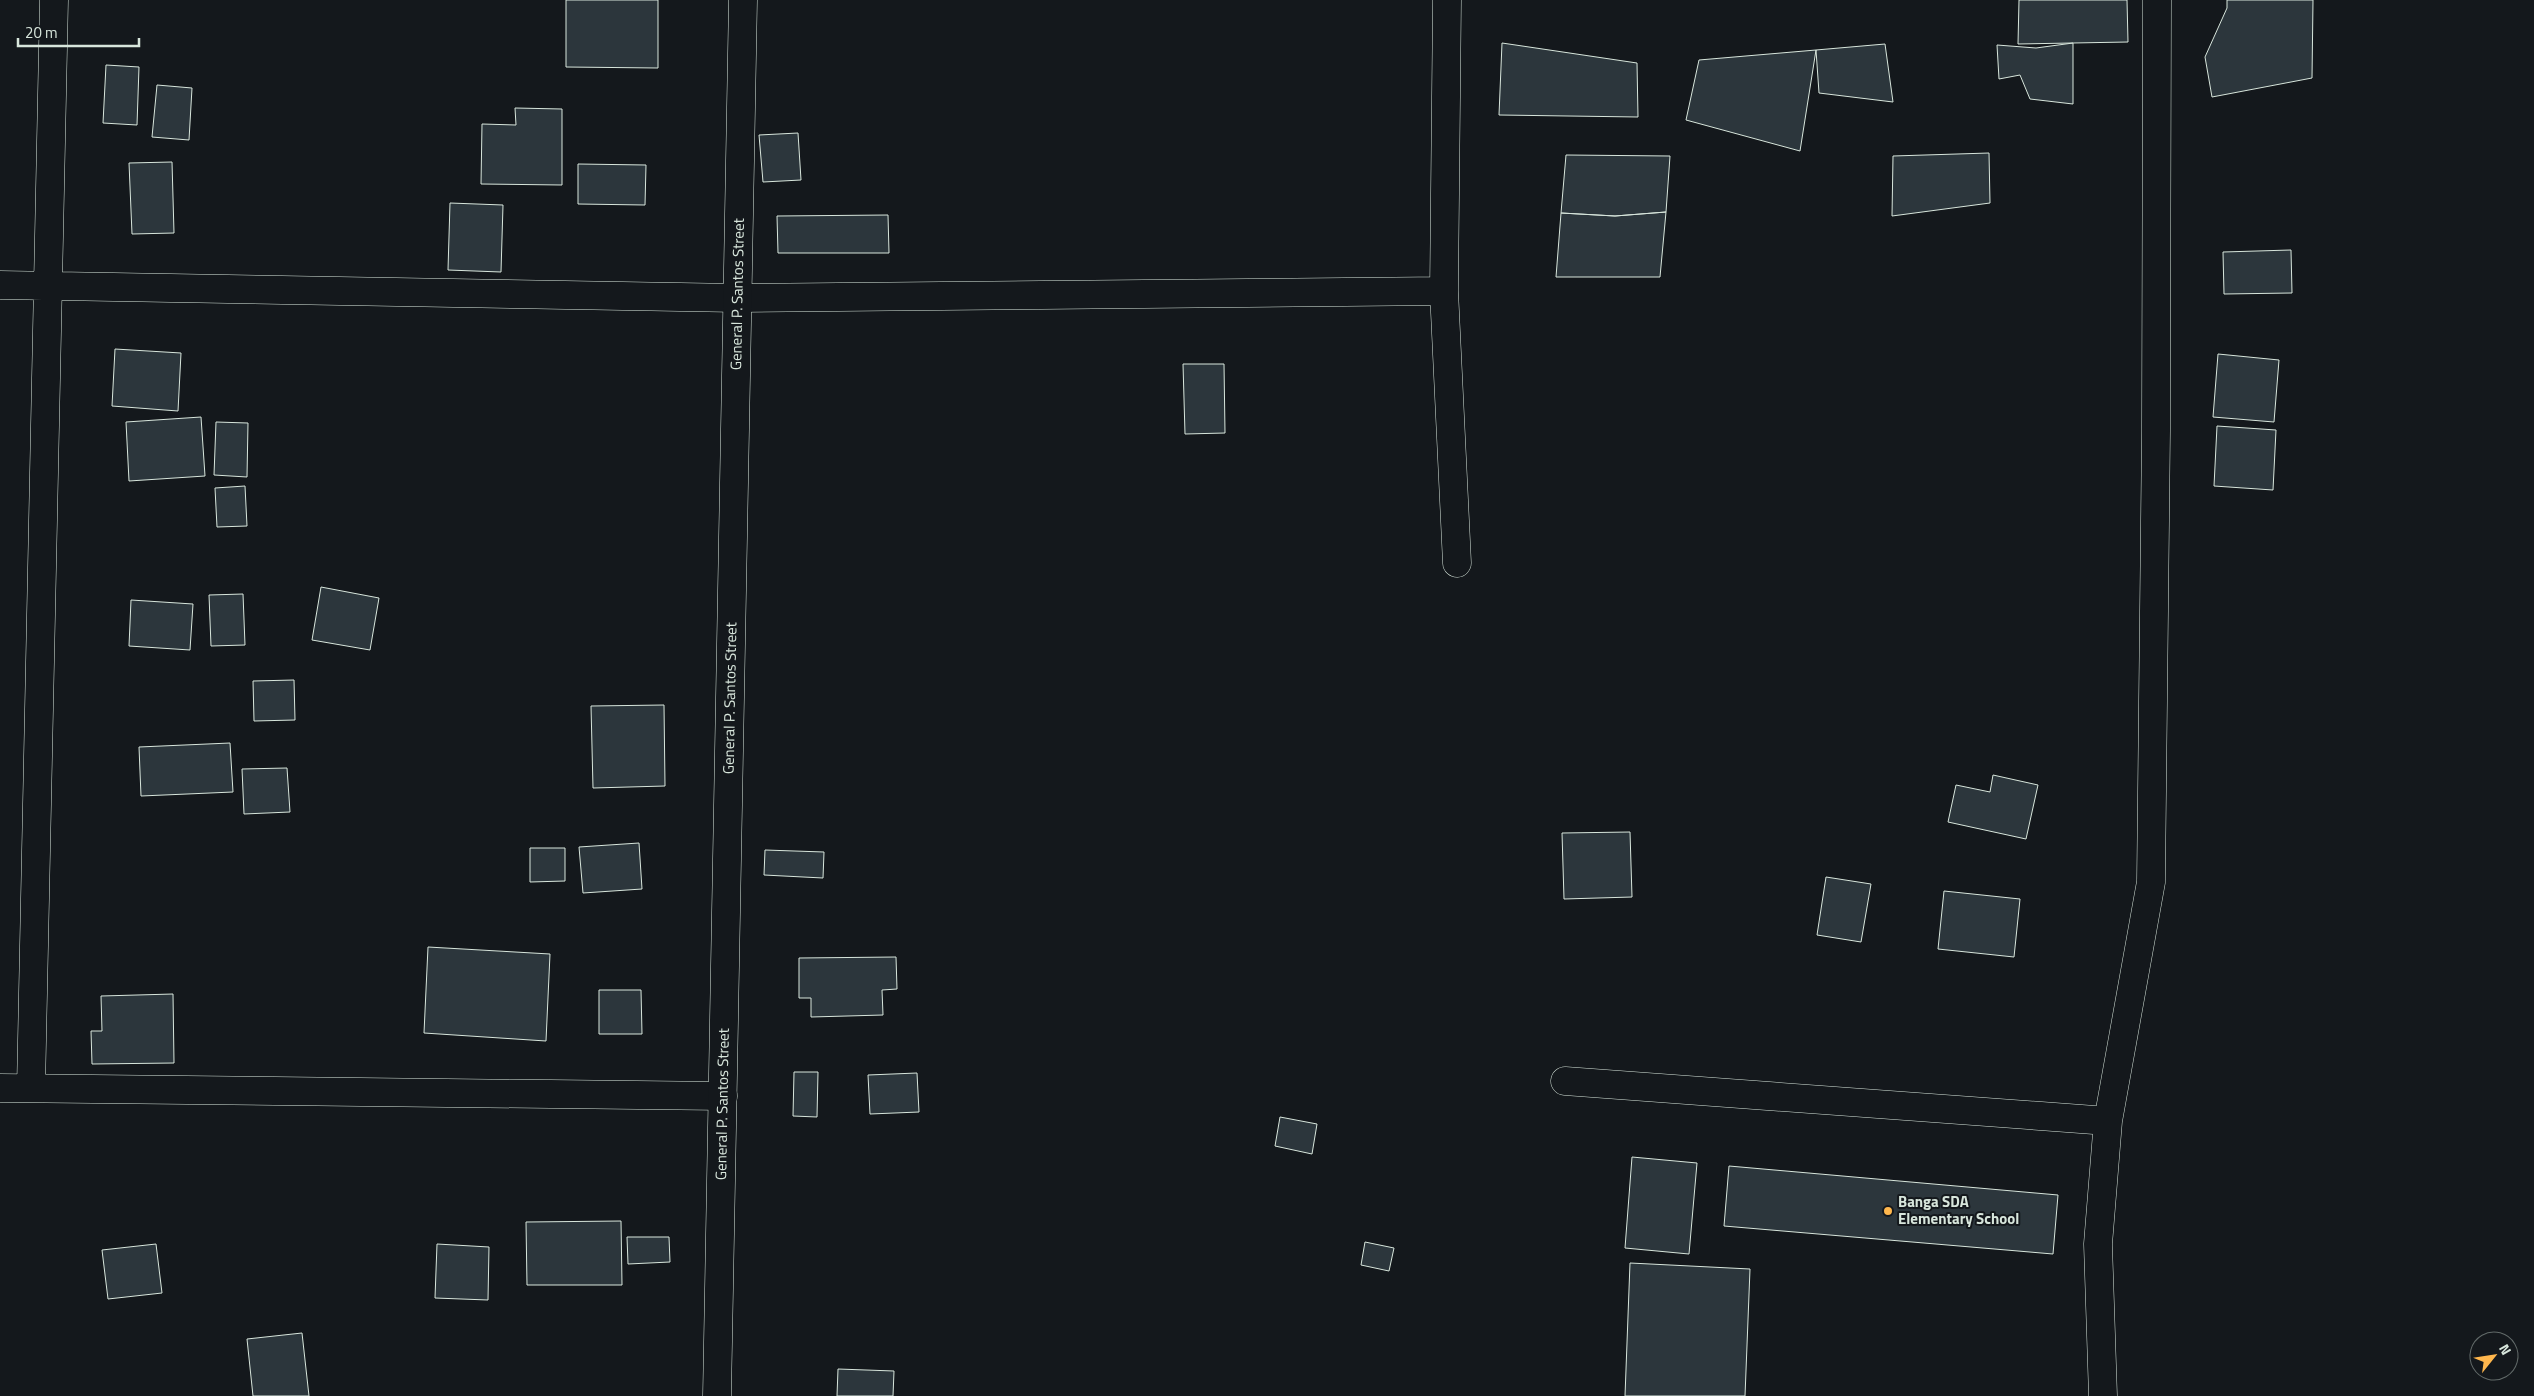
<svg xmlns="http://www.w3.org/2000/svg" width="2534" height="1396" viewBox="0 0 2534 1396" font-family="'Titillium Web',sans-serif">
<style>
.building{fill:#2c363c;stroke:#d8e6dc}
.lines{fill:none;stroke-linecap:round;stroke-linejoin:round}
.street-casing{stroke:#d8e6dc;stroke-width:29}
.secondary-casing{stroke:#d8e6dc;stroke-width:29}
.street{stroke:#14181c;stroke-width:28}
.secondary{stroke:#14181c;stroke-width:28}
.poi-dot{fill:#ffb74d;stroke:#14181c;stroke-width:2}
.labels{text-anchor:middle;stroke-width:4;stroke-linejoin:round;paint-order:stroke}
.street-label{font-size:15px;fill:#d8e6dc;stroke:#14181c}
.poi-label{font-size:15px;font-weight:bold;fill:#d8e6dc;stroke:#14181c;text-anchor:start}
</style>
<rect width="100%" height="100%" fill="#14181c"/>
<path class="building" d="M566,0H658V68L566,67Z
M2019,0H2127L2128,42L2018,44Z
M2227,0H2313L2312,78L2212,97L2205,57L2227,8Z
M1502,43L1637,63L1638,117L1499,115Z
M2073,43V104L2030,99L2020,75L1999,79L1997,45L2036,48Z
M1885,44L1893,102L1819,93L1816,50Z
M1816,50L1800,151L1686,120L1699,60Z
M106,65L139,67L137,125L103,123Z
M157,85L192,88L189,140L152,137Z
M515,108L562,109V185L481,184L482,124L516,125Z
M798,133L801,180L763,182L759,135Z
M1989,153L1990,203L1892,216L1893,156Z
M1566,155L1670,156L1666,212L1615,216L1561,213Z
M172,162L174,233L132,234L129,163Z
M578,164L646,165L645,205L578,204Z
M450,203L503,205L501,272L448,270Z
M1666,212L1660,277H1556L1561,213L1615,216Z
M888,215L889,253H778L777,216Z
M2291,250L2292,293L2224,294L2223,252Z
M115,349L181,353L178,411L112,406Z
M2218,354L2279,360L2274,422L2213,417Z
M1183,364H1224L1225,433L1185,434Z
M201,417L205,476L129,481L126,422Z
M216,422L248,423L247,477L214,475Z
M2217,426L2276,430L2273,490L2214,486Z
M245,486L247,526L217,527L215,488Z
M321,587L379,598L370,650L312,640Z
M243,594L245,645L211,646L209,595Z
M131,600L193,604L190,650L129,646Z
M294,680L295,720L254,721L253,681Z
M664,705L665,786L593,788L591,706Z
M230,743L233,792L141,796L139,747Z
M287,768L290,812L244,814L242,769Z
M1993,775L2038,785L2026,839L1948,822L1956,785L1990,792Z
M1630,832L1632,897L1564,899L1562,833Z
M639,843L642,889L583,893L579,847Z
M530,848H565V881L530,882Z
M765,850L824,852L823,878L764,875Z
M1826,877L1871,884L1861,942L1817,935Z
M1944,891L2020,899L2014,957L1938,949Z
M428,947L550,954L546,1041L424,1033Z
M896,957L897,989L882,990L883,1015L811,1017V998H799V958Z
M599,990H641L642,1034H599Z
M173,994L174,1063L92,1064L91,1031H102L101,996Z
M794,1072H818L817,1117L793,1116Z
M917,1073L919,1112L870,1114L868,1075Z
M1280,1117L1317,1124L1312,1154L1275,1146Z
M1632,1157L1697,1163L1689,1254L1625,1248Z
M1729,1166L2058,1195L2053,1254L1724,1226Z
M621,1221L622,1285H527L526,1222Z
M627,1237H669L670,1262L628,1264Z
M1365,1242L1394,1248L1389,1271L1361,1265Z
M156,1244L162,1293L108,1299L102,1250Z
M437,1244L489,1247L488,1300L435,1298Z
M1630,1263L1750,1269L1745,1396H1625Z
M302,1333L309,1396H253L247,1339Z
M838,1369L894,1371L893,1396H837Z"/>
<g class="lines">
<g class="street-casing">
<path id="street" d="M1447,0L1444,291L1457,563
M0,285L737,298L1444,291
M1565,1081L2108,1121
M0,1088L723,1096
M31,1088L54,0
M2103,1396L2098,1244L2108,1121L2151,882L2156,431L2157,0"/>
</g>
<g class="secondary-casing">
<g id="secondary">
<path id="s1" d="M717,1396L743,0"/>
</g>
</g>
<use href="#street" class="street"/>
<use href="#secondary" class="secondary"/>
</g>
<circle class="poi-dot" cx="1888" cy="1211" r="5"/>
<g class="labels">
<g class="street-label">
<text dy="5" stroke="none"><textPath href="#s1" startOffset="1102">General P. Santos Street</textPath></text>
<text dy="5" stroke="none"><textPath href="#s1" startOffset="698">General P. Santos Street</textPath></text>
<text dy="5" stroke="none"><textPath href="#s1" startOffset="292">General P. Santos Street</textPath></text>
</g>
<g class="poi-label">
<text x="1898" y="1207">Banga SDA<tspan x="1898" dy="17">Elementary School</tspan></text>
</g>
</g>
<g transform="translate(2494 1356) rotate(60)"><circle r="24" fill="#14181c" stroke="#626a69"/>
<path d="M0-4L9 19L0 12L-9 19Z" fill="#ffb74d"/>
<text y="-8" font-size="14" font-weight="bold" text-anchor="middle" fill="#d8e6dc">N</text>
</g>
<path d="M18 38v8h121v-8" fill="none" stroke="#d8e6dc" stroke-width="2.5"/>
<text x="25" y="38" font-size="15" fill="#d8e6dc" stroke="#14181c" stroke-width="4" paint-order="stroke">20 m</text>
</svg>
